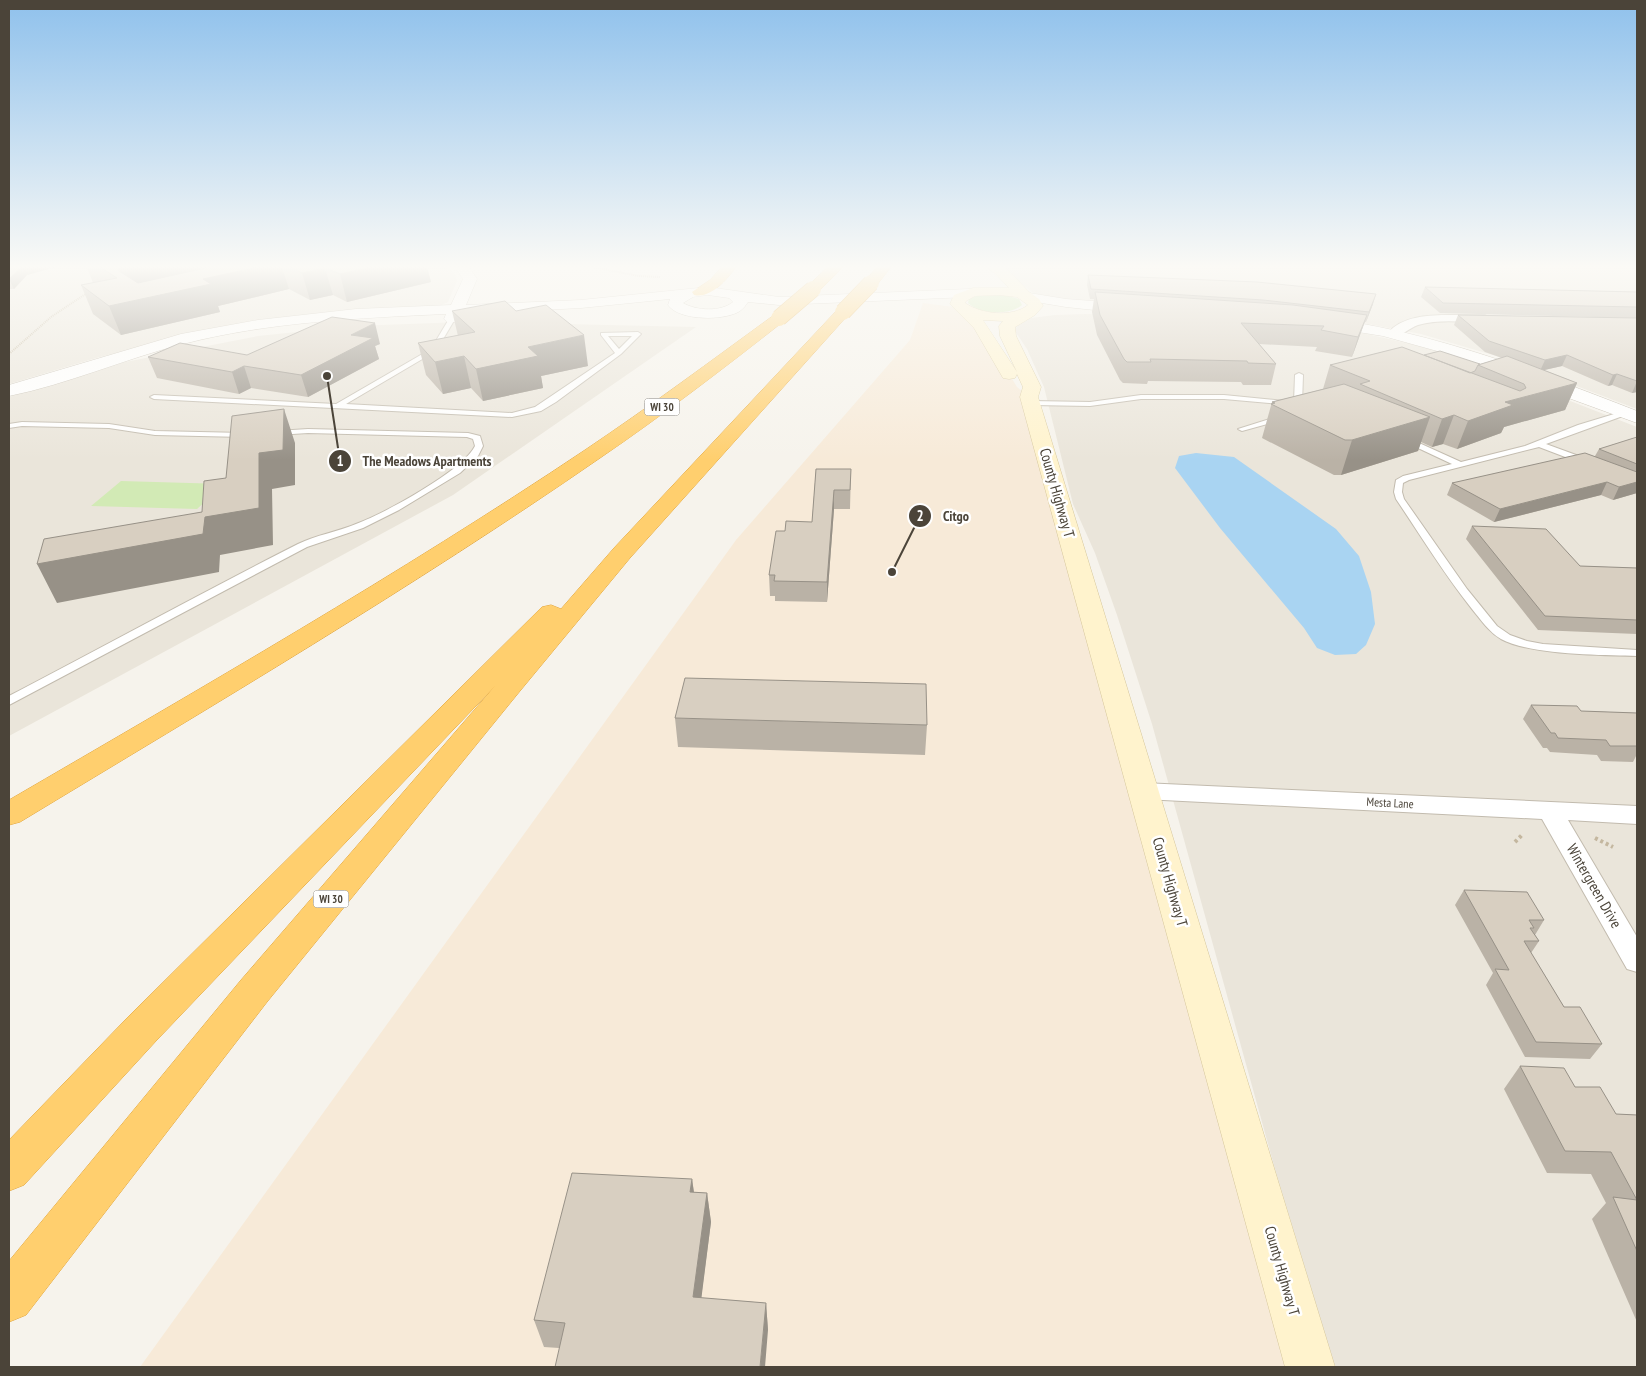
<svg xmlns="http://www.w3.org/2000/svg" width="1646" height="1376" viewBox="0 0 1646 1376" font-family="'PT Sans Narrow',sans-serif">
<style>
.residential{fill:#eae5da}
.commercial{fill:#f7ead8}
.green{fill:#d2eab5}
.water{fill:#a9d4f2}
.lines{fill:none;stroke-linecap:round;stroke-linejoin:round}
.service-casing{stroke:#c2bbae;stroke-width:2}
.minor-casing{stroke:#c2bbae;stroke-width:2}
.tertiary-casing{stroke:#c2bbae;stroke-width:1}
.secondary-casing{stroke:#d6c79b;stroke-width:1}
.motorway-casing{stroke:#e0a43c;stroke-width:1}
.path-far1{stroke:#c4b79f;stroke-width:2;stroke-dasharray:1 1;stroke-linecap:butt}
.path{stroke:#c4b79f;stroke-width:4;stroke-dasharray:3 3;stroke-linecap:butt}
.service{fill:#fff;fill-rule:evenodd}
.minor{fill:#fff;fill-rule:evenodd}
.tertiary{fill:#fff;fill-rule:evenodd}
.secondary{fill:#fff3cd;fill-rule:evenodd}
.motorway{fill:#ffcf6e;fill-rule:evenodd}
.motorway-bridge-casing{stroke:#e0a43c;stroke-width:17;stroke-linecap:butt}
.motorway-bridge{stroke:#ffcf6e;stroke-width:16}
.wall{fill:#bab2a6}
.shaded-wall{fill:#979187}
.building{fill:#d8cfc1;stroke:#979187}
.labels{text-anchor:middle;stroke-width:5;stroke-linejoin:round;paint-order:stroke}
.shield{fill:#fff;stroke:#817c74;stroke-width:1}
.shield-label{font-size:11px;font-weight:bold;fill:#4b4439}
.street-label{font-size:12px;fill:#4b4439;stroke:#fff}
.near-street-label{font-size:15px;fill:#4b4439;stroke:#fff}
.leader{fill:none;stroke:#4b4439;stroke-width:2}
.callout-dot{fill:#4b4439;stroke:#fff;stroke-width:2}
.mark-label{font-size:15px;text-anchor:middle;font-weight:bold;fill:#fff}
.callout-label{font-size:14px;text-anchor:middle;font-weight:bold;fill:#4b4439;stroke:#fff;stroke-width:5;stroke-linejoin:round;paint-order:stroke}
</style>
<rect width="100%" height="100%" fill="#f6f3ec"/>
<path class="residential" d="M9,267H446L455,274L457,281L448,302L437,307L175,338L96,358L9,384Z
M1007,267H1637V409L1503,358L1421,334L1331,317L1074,302L1033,293L1018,281Z
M1085,314L1138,315L1340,330L1367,334L1415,345L1457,357L1637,427V1367H1335L1275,1169L1152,724L1117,615L1095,553L1073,504L1044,387L1027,349L1015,331L1017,326L1031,318L1055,315Z
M518,320L563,324L696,327L453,495L9,736V397L76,375L125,362L258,336L354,326Z"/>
<path class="commercial" d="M923,303L961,308L980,326L1017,387L1029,397L1310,1367H140L736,540L910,340Z"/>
<path class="green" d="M1005,295L1019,299L1022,305C1010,316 979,314 968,303L969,299L976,296Z
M121,481L224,484L197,509L91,506Z"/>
<path class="water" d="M1196,453L1234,457L1336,529L1359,556L1371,592L1375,624L1366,645L1356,654L1335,655L1317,648L1304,628L1220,528L1175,468L1179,456Z"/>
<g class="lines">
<g class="service-casing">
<path id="service" d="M452,317L455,319L436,351L346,404L512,413L535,407L615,353L601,335V333L638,332L641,334L621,354L556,402L541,411L512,417L154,399L150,397L154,395L336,404L431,349L449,319ZM608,336H632L619,349Z
M1299,373L1303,375L1302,404L1300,411L1296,413L1292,411L1294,404L1291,405L1224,399H1141L1090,406L1031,405L1027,403L1031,401L1090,402L1141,395H1224L1294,402L1295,375Z
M1624,411L1631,413L1546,444L1587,459V463H1581L1539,447L1409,480L1403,483L1402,492L1404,499L1467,589L1497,626L1510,635L1527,641L1543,644L1637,650V656C1603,655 1530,655 1501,639C1489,632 1481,620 1472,609C1444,574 1421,536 1396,499L1394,492L1396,480L1403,476L1452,464L1401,440L1408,438L1461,462L1525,446L1578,425Z
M1279,416H1282V420L1242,431L1238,429Z
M22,422L109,424L155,431L244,433L248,435L244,437L155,435L109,428L22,426L9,428V424Z
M308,429L468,433L480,436L483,446L478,456L460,473L399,510L363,528L307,547L9,705V696C105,646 201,593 298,544C316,535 337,532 356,524C383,514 463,471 475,446L473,439L467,437L308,433L277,435L273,433L277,431Z"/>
</g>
<g class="minor-casing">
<path id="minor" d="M1450,315H1485L1491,319L1485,323C1463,322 1439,319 1418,325C1409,328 1400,338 1390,336L1388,333C1402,316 1429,315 1450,315Z
M1143,783L1637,806V824L1568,820L1637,937V972L1627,969L1542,819L1143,799L1135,797L1131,791L1135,785Z"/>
</g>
<g class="tertiary-casing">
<path id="tertiary" d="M455,267H469L477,279L466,305L581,300L708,287L779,297L969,289L974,290L976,293L974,296L969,297L779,305L748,302C746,305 744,308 740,311C725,321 679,321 668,305L670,299L581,308L462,314L457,322H447L444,319L446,314C359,318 268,322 183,344C124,359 68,384 9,396V385L181,334L258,320L356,309L451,305L463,279ZM708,295L729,298L733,302C721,312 697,311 683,303L693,297Z
M1029,293L1066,299L1132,304L1137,306L1140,309L1137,312L1132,314L1066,307L1024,300L1022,297L1024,294Z
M1326,318C1437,333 1534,371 1637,411V423L1448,354L1383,336L1321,326L1318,323L1321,320Z"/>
</g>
<g class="secondary-casing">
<path id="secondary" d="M986,267L1006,268L1029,292L1039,299L1043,306L1035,315L1015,327L1016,336L1041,387L1038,397L1335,1367H1285L1020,397L1023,387L1017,374L1015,378L1009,379L1003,378L974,328L950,304L954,295L973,288H1009L996,274ZM999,295L1017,297L1028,305C1012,318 981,314 965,303L966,301L975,296ZM983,320L1003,321L999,326L1000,336L1017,372Z"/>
</g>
<g class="motorway-casing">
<path id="motorway" d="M722,267H736C727,279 711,299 694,295L692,292L710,280Z
M828,267H843L818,292H808L806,289L808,286Z
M877,267H891L876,286H866L864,283Z
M843,307L848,309L851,312L848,315L630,558L520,691L267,1002L26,1315L9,1322V1261L241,980L495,686L156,1041L24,1185L9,1191V1140L128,1017L542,607L551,605L561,609L614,548L838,309Z
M779,313L784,315L787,318L784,321C724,368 663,415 600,458C412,588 215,704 20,822L9,825V800C203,687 398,575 585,450C649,407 711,361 774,315Z"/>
</g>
<path class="path-far1" d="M592,267L639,276L660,277
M9,354L51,317L87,293"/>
<path class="path" d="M1595,838L1613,847
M1515,842L1523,834"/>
<use href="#service" class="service"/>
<use href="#minor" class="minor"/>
<use href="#tertiary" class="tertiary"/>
<use href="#secondary" class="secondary"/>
<use href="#motorway" class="motorway"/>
<g class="motorway-bridge-casing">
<path id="motorway-bridge" d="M843,312L871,283
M779,318L813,289"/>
</g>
<use href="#motorway-bridge" class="motorway-bridge"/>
</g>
<path class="wall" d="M9,267H56L27,275L14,289H9Z
M87,267H427L431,282L347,302L333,295L310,300L289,289L218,306L220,312L121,335L93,314L81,285L93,283Z
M1088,275L1373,304L1366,322H1365L1360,335L1352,357L1315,351L1317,347L1259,344L1276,364L1271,385H1243L1241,382L1148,381L1147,384L1123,383L1120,380L1097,335L1092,312L1094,299H1090L1087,285Z
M1425,287L1637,292V318L1440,313L1421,297Z
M452,311L588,366L541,376L543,388L483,401L471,388L443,394L426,375L418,343L458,336Z
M1458,315L1637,318V392L1632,393L1612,385L1608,386L1562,366L1544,370L1577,383L1565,410L1504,427L1501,433L1457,449L1443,444L1432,447L1421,442L1418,451L1341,475H1334L1262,438L1272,402L1323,389L1330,365L1424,355L1480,364L1502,358L1485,352L1454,325Z
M380,344L375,346L379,359L308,397L251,388L239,394L157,378L148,357L247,355Z
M1637,437V493L1613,500L1601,495L1494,522L1447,495L1452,483L1595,456L1599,449Z
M816,469H851L850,509H834L827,602L775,601V596H770L769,575L785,531L812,522Z
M1472,526L1580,566L1637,568V634L1538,630L1466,539Z
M1531,705L1581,711L1637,713V756H1636L1633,762L1601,761L1597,755L1550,752L1547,748H1543L1523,719Z
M675,718L927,725L925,755L678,747Z
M1464,890L1544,920L1535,935L1539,941L1531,953L1564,1007L1602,1044L1590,1059L1525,1057L1486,985L1493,973L1455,905Z
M1520,1066L1575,1087L1616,1114L1637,1115V1322L1592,1219L1606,1203L1591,1174L1547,1173L1504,1089Z
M692,1179L694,1192L707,1193L711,1222L701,1298L766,1303L768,1330L559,1348L544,1347L534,1320Z"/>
<path class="shaded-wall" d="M22,267H56L27,275L14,289L9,279Z
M126,267H282L289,289L218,306L220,312L121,335L109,306L129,296L119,268Z
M371,267H427L431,282L347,302L340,274Z
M325,268L333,295L310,300L302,273Z
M1376,294L1373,304L1366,322L1369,312Z
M1367,315L1360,335L1352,357L1358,337Z
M375,323L380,344L375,346L379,359L308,397L301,375L351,335Z
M584,335L588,366L541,376L543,388L483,401L476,369L528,347Z
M1567,355L1562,366L1540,371L1545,360Z
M464,356L471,388L443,394L435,362Z
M244,366L251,388L239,394L232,372Z
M1617,374L1612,385L1608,386L1613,375Z
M1637,381V392L1632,393Z
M1577,383L1565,410L1504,427L1501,433L1457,449L1468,421L1505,402Z
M284,409L295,443V485L272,489L273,545L220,555L219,572L57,603L37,564L205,517L259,453Z
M1454,415L1443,444L1432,447L1442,419Z
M1430,417L1418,451L1341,475L1352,440Z
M1607,482L1601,495L1494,522L1500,509Z
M1637,482V493L1613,500L1619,487Z
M834,490V509L827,602V582Z
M692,1179L696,1208L690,1192Z
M707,1193L711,1222L698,1325L693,1297Z
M766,1303L768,1330L765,1367H760Z"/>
<path class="building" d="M9,267H22L9,279Z
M100,267H126L119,268V271L138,283L210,267H258L203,279L211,284L109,306L81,285L117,278Z
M290,267H371L340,274L325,268L302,273Z
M1088,275L1257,282L1376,294L1369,312L1263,300L1091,289Z
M1425,287L1637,292V307L1443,303Z
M1095,292L1293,305L1367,315L1358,337L1321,330L1324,326L1241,323L1276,364L1248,363L1247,361L1150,359L1151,362H1127L1124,359L1100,315Z
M505,301L516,311L546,305L584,335L528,347L538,356L476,369L464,356L435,362L418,343L475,332L452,311Z
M1458,315L1637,318V381L1617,374L1613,375L1567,355L1545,360L1489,341Z
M332,317L375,323L351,335L373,338L301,375L244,366L232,372L148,357L180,343L247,355Z
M1402,347L1520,391L1526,388L1524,384L1478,365L1507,356L1577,383L1505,402L1513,405L1468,421L1454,415L1442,419L1360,384L1370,381L1330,365Z
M1440,351L1480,364L1478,365L1475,371L1470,373L1424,355Z
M1344,384L1430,417L1352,440H1345L1271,404L1275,403L1272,402Z
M284,409L283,450L259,453V508L205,517L203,534L37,564L44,539L202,512L204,481L226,478L232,416Z
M1637,437V464L1599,449Z
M1585,453L1637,472V482L1619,487L1607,482L1500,509L1452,483Z
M816,469H851L850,490H834L827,582L774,581L775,575H769L776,531H785L786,521L812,522Z
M1472,526L1546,529L1580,566L1637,568V620L1545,616Z
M685,678L926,684L927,725L675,718Z
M1531,705L1577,706L1581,711L1637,713V746H1610L1606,740L1558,738L1555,733H1551Z
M1464,890L1527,892L1544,920H1529L1534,928H1530L1539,941H1524L1564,1007H1580L1602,1044L1536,1042L1495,969L1509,970Z
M1520,1066L1564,1068L1575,1087H1600L1616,1114L1637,1115V1251L1613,1197L1637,1200L1611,1152L1565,1151Z
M572,1173L692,1179L690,1192L707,1193L693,1297L766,1303L760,1367H555L565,1323L534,1320Z"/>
<linearGradient id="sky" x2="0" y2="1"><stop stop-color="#8fc1ec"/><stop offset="0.58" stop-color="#fbfaf6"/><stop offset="1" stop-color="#fbfaf6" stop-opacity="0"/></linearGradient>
<rect width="1646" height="460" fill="url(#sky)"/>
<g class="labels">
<g class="shield">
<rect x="644.5" y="398.5" width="35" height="17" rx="4"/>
<rect x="313.5" y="890.5" width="35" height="17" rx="4"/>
</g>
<g class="shield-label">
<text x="662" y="411">WI 30</text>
<text x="331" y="903">WI 30</text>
</g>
<g class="street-label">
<text transform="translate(1390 803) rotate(3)" y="4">Mesta Lane</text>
</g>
<g class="near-street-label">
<text transform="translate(1057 493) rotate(74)" y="5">County Highway T</text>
<text transform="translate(1170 882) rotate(74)" y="5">County Highway T</text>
<text transform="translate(1594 886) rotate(60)" y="5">Wintergreen Drive</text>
<text transform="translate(1282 1271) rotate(74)" y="5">County Highway T</text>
</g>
</g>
<path class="leader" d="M327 376L340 461M892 572L920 516"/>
<g class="callout-dot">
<circle cx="327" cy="376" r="5"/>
<circle cx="892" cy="572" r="5"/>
<circle cx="340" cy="461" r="12"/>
<circle cx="920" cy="516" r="12"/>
</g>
<g class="mark-label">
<text x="340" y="466">1</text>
<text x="920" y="521">2</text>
</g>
<g class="callout-label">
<text x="427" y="466">The Meadows Apartments</text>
<text x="956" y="521">Citgo</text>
</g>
<rect width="1646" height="1376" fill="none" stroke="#4b4439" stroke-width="20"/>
</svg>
